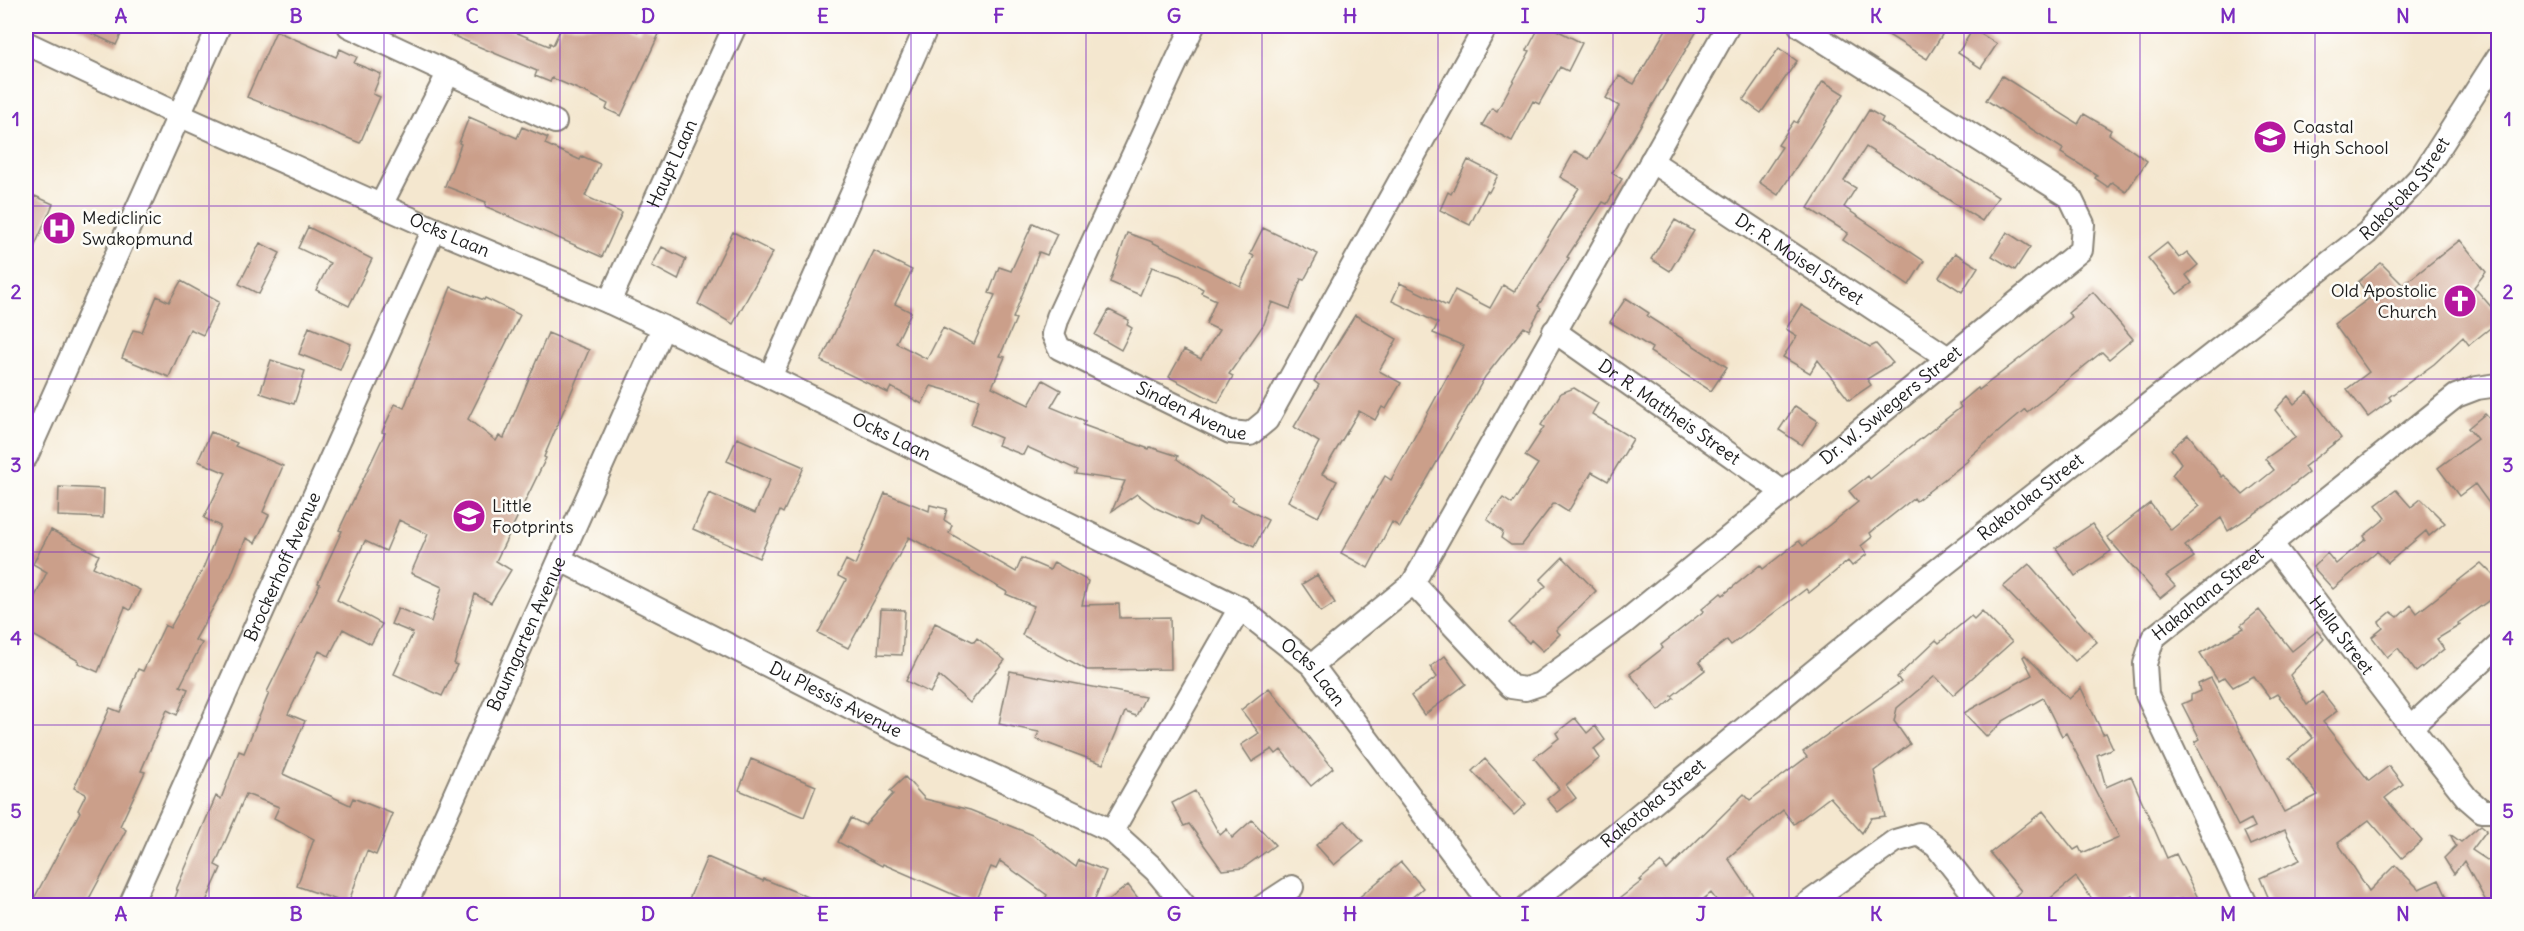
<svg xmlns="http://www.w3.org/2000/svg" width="2524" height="931" viewBox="0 0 2524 931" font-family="Delius,sans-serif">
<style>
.building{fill:#cb9f8a}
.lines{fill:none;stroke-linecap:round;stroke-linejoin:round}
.minor-casing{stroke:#888276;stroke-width:26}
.minor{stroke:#fff;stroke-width:22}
.grid{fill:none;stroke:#7b2cbf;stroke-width:1.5;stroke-opacity:0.55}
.labels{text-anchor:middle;stroke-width:5;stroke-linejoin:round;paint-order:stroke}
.poi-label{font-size:18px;fill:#1c1c1c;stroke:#fdfcf7;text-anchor:start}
.street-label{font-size:18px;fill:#1c1c1c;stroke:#fdfcf7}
.neatline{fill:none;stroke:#7b2cbf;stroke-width:2}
.grid-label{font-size:20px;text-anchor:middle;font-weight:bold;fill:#7b2cbf}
</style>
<rect width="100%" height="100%" fill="#fdfcf7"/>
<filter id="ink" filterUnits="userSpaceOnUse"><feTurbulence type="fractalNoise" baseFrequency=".0167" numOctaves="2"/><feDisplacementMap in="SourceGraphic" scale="12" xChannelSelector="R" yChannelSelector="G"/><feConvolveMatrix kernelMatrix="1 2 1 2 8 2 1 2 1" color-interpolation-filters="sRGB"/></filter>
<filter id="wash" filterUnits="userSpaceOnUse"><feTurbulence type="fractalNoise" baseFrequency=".008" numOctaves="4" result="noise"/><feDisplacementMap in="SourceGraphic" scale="24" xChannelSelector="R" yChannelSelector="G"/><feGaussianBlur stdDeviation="1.35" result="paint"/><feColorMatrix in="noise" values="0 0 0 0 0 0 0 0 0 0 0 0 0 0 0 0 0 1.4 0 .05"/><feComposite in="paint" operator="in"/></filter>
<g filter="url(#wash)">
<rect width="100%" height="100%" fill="#f4e7cf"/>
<g id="blocks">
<path class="building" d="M76,26H125L116,45Z
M430,26H500L549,46L550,43L553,45L562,26H623L639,32L642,26L659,34L621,116L606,109L608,104L589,94L552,78L550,82L535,76L537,71Z
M1540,26H1549L1582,43L1568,71L1560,67L1539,104L1533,101L1512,141L1482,125L1492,108L1497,111L1530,51L1527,50Z
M1668,26H1700L1612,173L1622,179L1607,204L1603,202L1567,257L1569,258L1538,306L1541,308L1529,330L1524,327L1485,377L1400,527L1392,522L1368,568L1341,553L1385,476L1391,480L1464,346L1433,333L1438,323L1392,301L1400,283L1447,306L1455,290L1490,308L1503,285L1514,292L1579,188L1560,177L1575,151L1589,159L1619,106L1606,98L1619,76L1634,84Z
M1874,26H1927L1942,35L1927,59Z
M1973,29L1997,44L1981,68L1958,53Z
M276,31L336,57L340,49L357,57L354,63L381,74L373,94L380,97L360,143L247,97Z
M1779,48L1797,61L1761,113L1743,100Z
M2002,76L2078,124L2084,114L2111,130L2109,134L2147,161L2126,192L2112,182L2108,187L2095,178L2097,175L2061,153L2063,149L1986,100Z
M1823,81L1844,94L1778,195L1759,182L1782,147L1778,145L1794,121L1797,123Z
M1869,110L1883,118L1881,122L1998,197L1982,221L1866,147L1844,181L1856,188L1844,207L1924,261L1909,285L1843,240L1848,233L1808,208Z
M469,117L517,138L522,127L548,138L545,144L580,160L582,156L600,164L585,196L622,213L602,257L485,206L486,202L445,186L461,144L459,143Z
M1468,160L1498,175L1489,192L1487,191L1470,225L1440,210L1448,192L1451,194Z
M35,196L53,204L26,266V216Z
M1675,220L1694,231L1670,271L1651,259Z
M1033,223L1057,234L1047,255L1039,252L1013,318L1016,319L1000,356L1005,357L992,387L1029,405L1043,380L1061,390L1051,407L1085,421L1083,425L1149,449L1150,447L1178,456L1177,459L1233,498L1231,501L1268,520L1254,547L1199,518L1196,526L1156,508L1137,494L1112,511L1125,481L1076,474L1078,470L1027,447L1023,455L998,445L1001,438L971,425L979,399L931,386L922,404L891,387L888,393L821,361L874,251L912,270L895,304L911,312L896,343L927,359L943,328L974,344L995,295L989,293L999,267L1011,271Z
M308,227L372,259L349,306L316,290L330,263L298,248Z
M1263,228L1318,254L1304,280L1301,279L1290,309L1272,302L1264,324L1229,374L1233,376L1218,403L1169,377L1184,350L1201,359L1219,330L1206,324L1216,300L1201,293L1203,289L1180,276L1152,267L1140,295L1110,282L1127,233L1150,241L1240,286L1254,256L1250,254Z
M733,232L773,252L733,324L698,304Z
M2007,232L2030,247L2015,270L1992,256Z
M2460,240L2486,272L2474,287L2499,316V321L2469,345L2463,337L2434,364L2389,397L2391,400L2368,417L2347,389L2369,372L2334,324L2371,297L2358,282L2381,263L2403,285Z
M260,243L280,253L259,294L239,284Z
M2167,243L2179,258L2187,252L2198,265L2186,275L2192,283L2177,294L2148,258Z
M662,247L686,259L678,280L652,266Z
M1955,253L1978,267L1962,292L1939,277Z
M181,281L219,302L203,335L190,329L169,377L122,358L133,330L142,332L157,296L169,302Z
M451,287L484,300L485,298L520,315L468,419L496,441L499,436L504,438L548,333L589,350L544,457L546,458L496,561L511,570L491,603L475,594L454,664L457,665L442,696L394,674L413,633L391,624L398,608L431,622L442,587L411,573L428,534L399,520L386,551L365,541L337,600L382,624L371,644L343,629L329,656L319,651L288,714L305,721L283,774L350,805L353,798L393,814L376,855L367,851L348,904L297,886L314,839L274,818L279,807L246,794L215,865L221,868L204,906H172L178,890H176L216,796L221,799L239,751L244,753L269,693L267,692L320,584L318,583L342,531L339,530L385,433L382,432L395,404L404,408Z
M2093,292L2133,339L2109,359L2102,352L2027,412L2025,409L1967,459L1969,460L1916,501L1914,498L1870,533L1872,537L1861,546L1867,554L1852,566L1848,561L1809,593L1806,589L1731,645L1727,640L1699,662L1705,670L1672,696L1674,698L1659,711L1630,674L1663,648L1661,645L1704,611L1702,609L1721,593L1723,595L1760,565L1763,569L1799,541L1803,546L1858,502L1849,491L1868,476L1870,479L1961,407L1959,404L1978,388L1979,390L2037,345L2072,317L2068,313Z
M1626,298L1649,313L1647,316L1727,367L1711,391L1650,352L1652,348L1610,322Z
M1801,305L1870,347L1876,344L1893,363L1867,379L1871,385L1849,400L1818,360L1810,373L1783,357L1797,336L1786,329Z
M1109,310L1129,320L1127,325L1132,328L1121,350L1095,335Z
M1355,315L1397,339L1379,371L1401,383L1386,409L1382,407L1375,420L1359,411L1322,474L1337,481L1318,517L1288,501L1319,442L1294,427L1319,385L1314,381Z
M309,327L351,344L340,370L299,354Z
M271,360L305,371L294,404L260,393Z
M1574,388L1598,403L1592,414L1633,439L1608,481L1592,472L1568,512L1554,503L1522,545H1511L1501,538L1503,532L1487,519L1503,498L1512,504L1538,464L1525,456L1544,427L1541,425L1561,393Z
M2308,392L2341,438L2304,467L2308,473L2266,506L2228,531L2221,518L2185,546L2194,557L2166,576L2175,586L2160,598L2107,537L2150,503L2171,530L2200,506L2172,475L2181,463L2171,449L2188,434L2222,477L2224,475L2243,495L2274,470L2265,459L2296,437L2275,410L2288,396L2294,404Z
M1795,406L1818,421L1802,445L1779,430Z
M2485,414L2499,429V517L2475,484L2459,496L2438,468L2477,439L2468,428Z
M211,432L237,443L235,446L283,466L263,512L269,515L255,543L246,538L231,576L195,640L202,643L180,686L188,689L177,715L167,710L141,771L145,772L120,826L126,830L85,906H30L80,812L78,810L86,794L74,788L110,708L120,712L138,669L143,671L165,625L170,628L202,571L220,526L204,518L226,473L198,461Z
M737,438L804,467L783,513L780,511L759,558L693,529L709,493L755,513L770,480L727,461Z
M59,487L104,489L103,518L58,516Z
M2396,490L2411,507L2421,499L2445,523L2429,536L2426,531L2388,563L2377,551L2333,589L2313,567L2327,553L2336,564L2366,539L2364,536L2386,518L2376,505Z
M885,493L929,511L930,505L947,509L944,520L952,525L949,533L1016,572L1022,558L1050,570L1054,562L1088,581L1082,605L1119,604L1120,618L1170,617L1171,669L1087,670L1022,635L1034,606L1006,594L1007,592L958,563L909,537L848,648L818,633L846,580L838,576L846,560L855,565Z
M2092,524L2111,551L2075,576L2056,548Z
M51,530L99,555L93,567L140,590L130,610L125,607L98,672L78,663L79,661L26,631V615L47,572L33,564Z
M1563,557L1596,591L1556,630L1560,634L1543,651L1531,640L1529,643L1509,623L1546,586L1540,580Z
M2481,563L2499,581V593L2458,623L2460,625L2437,639L2444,649L2416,672L2398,648L2387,657L2372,637L2383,628L2379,622L2391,612L2398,617L2411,605L2417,613Z
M2029,564L2097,642L2075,661L2003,587Z
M1317,575L1335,603L1321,612L1302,584Z
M881,609L905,610L902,655L878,654Z
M2259,610L2292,651L2317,631L2324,639L2290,675L2307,705L2322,692L2337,711L2323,722L2369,781L2389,766L2403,784L2385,798L2422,841L2402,858L2369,820L2338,843L2369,891L2395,865L2419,889L2439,880L2451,906H2272L2260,878L2300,860L2285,830L2250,845L2244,832L2255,827L2251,819L2238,826L2195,742L2200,739L2182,704L2191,700V695L2200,691L2198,684L2211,678L2284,812L2318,795L2289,758L2313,738L2277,694L2270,698L2254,676L2233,687L2225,677L2218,681L2200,653L2244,628L2241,625Z
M1982,611L2012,642L1953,695L1935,676L1897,708L1894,721L1910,744L1874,771L1885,816L1871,818L1862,833L1830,797L1794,824L1783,810L1728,858L1755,898L1744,906H1721L1711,893L1695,906H1610L1642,881L1640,880L1661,862L1667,870L1744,794L1750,800L1807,757L1803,752L1901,682L1897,677L1936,640L1939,643L1971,616L1974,619Z
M935,623L974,642L977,638L1005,660L970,703L939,676L930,693L906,681Z
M2025,655L2069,699L2081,688L2103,734L2106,733L2113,748L2097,755L2106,787L2131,776L2167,858L2176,854L2200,902L2190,906H2184L2181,899L2166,906H2137L2132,895L2107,906H2097L2076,877L2041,906H2003L2021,891L1990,853L2043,811L2074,850L2079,847L2082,853L2119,837L2066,733L2062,736L2043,698L2003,721L1987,737L1964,713L2032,675L2023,657Z
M1445,656L1466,684L1424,715L1411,696L1437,677L1430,667Z
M1010,671L1145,697L1136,716L1125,712L1103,764L1036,739L1039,732L999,724Z
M1269,688L1333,768L1311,786L1281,750L1276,754L1272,749L1252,762L1241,745L1259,733L1241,710Z
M1575,718L1587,733L1595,726L1605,740L1594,749L1600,758L1566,785L1576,798L1558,812L1547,799L1559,789L1534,758L1559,738L1556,733Z
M751,759L816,786L804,817L739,790Z
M1485,759L1526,804L1514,815L1472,771Z
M905,777L925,799L970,810L1033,835L1076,867L1079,860L1106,871L1092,906H1054L1044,902L1047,895L1000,861L996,869L991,867L975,904L883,864L882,866L838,842L851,818L865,825L893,794L890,791Z
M1195,791L1220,835L1227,829L1232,838L1252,820L1275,845L1243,868L1222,870L1189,824L1184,826L1172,803Z
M1345,821L1363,841L1334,865L1316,845Z
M2481,825L2487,830L2472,850L2499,868V897L2487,903L2464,861L2454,874L2444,858L2456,846L2450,834L2461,842Z
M707,857L763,881L764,879L828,905L686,906Z
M1401,862L1423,888L1402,906H1349Z
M1128,885L1144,906H1101Z"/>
</g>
</g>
<g filter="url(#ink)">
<use href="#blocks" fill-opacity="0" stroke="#888276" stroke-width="1.5"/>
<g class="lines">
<g class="minor-casing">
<g id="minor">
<path d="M349,26L555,122"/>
<path id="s1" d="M1193,26L1058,317L1053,334L1059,348L1230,432L1250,434L1267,420L1486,26"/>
<path id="s2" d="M26,43L179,115L434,229L609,302L770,377L1240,608L1312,665L1492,906"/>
<path id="s3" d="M1651,161L1948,358"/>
<path d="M381,205L449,72"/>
<path id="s4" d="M609,302L735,26"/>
<path id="s5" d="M1554,331L1783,492"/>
<path d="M770,377L927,26"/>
<path d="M26,457L219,26"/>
<path id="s6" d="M2271,543L2411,727L2467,798L2482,811H2498"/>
<path id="s7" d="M561,560L891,728L1112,831L1155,870L1185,906"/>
<path id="s8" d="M1413,583L1511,687L1525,689L1540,684L1625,622L2081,250L2083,224L2070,197L1800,26"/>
<path d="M1312,665L1413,583L1728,26"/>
<path d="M2411,727L2498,646"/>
<path d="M1112,831L1240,608"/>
<path id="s9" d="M130,906L434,229"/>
<path id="s10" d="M405,906L663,328"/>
<path d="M1263,906L1292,887"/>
<path id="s11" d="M1528,906L1935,572L2367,233L2422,175L2498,57"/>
<path d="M1804,906L1895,841L1919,834L1936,846L1983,906"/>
<path id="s12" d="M2247,906L2147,695L2145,664L2153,638L2456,396L2477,388L2498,385"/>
</g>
</g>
<use href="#minor" class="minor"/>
</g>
</g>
<path class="grid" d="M209,26V906M384,26V906M560,26V906M735,26V906M911,26V906M1086,26V906M1262,26V906M1438,26V906M1613,26V906M1789,26V906M1964,26V906M2140,26V906M2315,26V906M26,206H2498M26,379H2498M26,552H2498M26,725H2498"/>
<defs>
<g id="school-disc" transform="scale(1.725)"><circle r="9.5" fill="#b5179e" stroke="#fdfcf7"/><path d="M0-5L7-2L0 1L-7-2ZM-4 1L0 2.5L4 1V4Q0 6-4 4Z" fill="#fff"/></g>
<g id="hospital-disc" transform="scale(1.725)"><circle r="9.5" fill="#b5179e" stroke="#fdfcf7"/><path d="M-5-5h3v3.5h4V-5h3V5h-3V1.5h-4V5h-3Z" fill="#fff"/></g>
<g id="church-disc" transform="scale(1.725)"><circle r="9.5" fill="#b5179e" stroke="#fdfcf7"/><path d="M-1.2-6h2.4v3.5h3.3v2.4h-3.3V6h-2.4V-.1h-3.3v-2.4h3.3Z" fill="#fff"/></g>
</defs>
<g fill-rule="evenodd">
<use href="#school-disc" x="2270" y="137"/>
<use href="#hospital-disc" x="59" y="228"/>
<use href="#church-disc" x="2460" y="301"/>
<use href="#school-disc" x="469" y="516"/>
</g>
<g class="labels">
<g class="poi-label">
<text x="2293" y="133">Coastal<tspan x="2293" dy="21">High School</tspan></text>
<text x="82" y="224">Mediclinic<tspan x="82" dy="21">Swakopmund</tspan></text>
<text x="2437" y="297" text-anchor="end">Old Apostolic<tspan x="2437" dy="21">Church</tspan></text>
<text x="492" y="512">Little<tspan x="492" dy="21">Footprints</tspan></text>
</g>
<g class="street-label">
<text dy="6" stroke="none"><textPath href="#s4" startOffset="152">Haupt Laan</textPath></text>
<text dy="6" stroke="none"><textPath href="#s11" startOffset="1134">Rakotoka Street</textPath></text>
<text dy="6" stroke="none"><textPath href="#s2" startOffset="465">Ocks Laan</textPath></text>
<text dy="6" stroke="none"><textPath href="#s3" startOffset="178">Dr. R. Moisel Street</textPath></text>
<text dy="6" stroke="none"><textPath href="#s8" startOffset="621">Dr. W. Swiegers Street</textPath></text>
<text dy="6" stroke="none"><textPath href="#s1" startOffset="501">Sinden Avenue</textPath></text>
<text dy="6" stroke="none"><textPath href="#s5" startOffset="141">Dr. R. Mattheis Street</textPath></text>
<text dy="6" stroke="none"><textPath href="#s2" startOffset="951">Ocks Laan</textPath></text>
<text dy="6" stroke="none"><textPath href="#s11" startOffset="648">Rakotoka Street</textPath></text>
<text dy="6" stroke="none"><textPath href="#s9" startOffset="372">Brockerhoff Avenue</textPath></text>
<text dy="6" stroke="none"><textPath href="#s12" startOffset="362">Hakahana Street</textPath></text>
<text dy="6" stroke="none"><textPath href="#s10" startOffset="298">Baumgarten Avenue</textPath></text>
<text dy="6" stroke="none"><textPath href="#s6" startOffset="116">Hella Street</textPath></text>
<text dy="6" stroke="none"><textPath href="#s2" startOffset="1437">Ocks Laan</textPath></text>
<text dy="6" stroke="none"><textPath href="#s7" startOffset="308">Du Plessis Avenue</textPath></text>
<text dy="6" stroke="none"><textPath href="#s11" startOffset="162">Rakotoka Street</textPath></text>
</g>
</g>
<rect width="2524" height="931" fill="none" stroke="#fdfcf7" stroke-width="66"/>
<rect x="33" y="33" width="2458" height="865" class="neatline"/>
<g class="grid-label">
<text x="121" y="23">A</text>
<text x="296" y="23">B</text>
<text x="472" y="23">C</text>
<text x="648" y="23">D</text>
<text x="823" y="23">E</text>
<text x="999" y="23">F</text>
<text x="1174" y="23">G</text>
<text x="1350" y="23">H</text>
<text x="1525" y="23">I</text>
<text x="1701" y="23">J</text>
<text x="1876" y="23">K</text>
<text x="2052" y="23">L</text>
<text x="2228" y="23">M</text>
<text x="2403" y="23">N</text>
<text x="16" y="126">1</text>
<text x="2508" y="126">1</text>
<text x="16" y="299">2</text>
<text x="2508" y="299">2</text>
<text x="16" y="472">3</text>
<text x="2508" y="472">3</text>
<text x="16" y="645">4</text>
<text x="2508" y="645">4</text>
<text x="16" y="818">5</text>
<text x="2508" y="818">5</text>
<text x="121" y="921">A</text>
<text x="296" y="921">B</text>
<text x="472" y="921">C</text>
<text x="648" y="921">D</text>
<text x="823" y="921">E</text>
<text x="999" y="921">F</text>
<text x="1174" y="921">G</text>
<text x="1350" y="921">H</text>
<text x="1525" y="921">I</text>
<text x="1701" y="921">J</text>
<text x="1876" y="921">K</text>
<text x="2052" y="921">L</text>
<text x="2228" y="921">M</text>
<text x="2403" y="921">N</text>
</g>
</svg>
